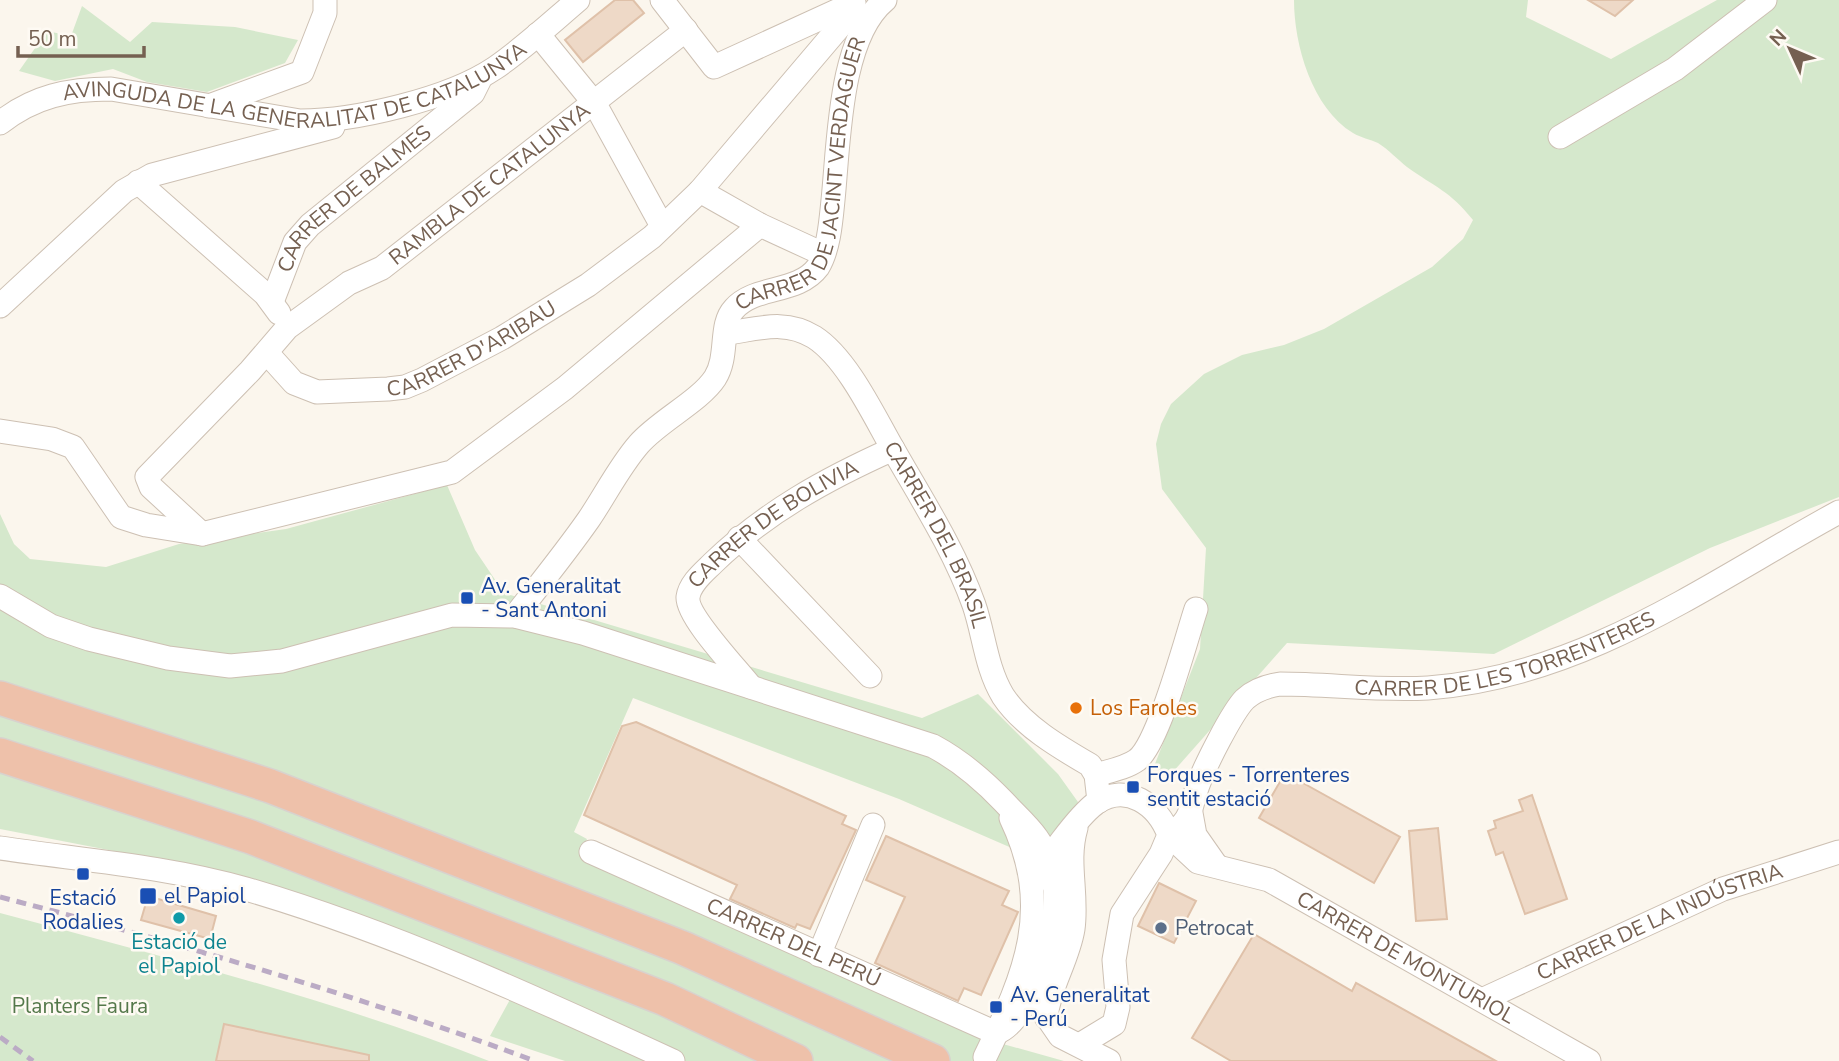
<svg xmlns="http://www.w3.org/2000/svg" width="1839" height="1061" viewBox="0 0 1839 1061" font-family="'Nunito Sans',sans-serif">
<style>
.green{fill:#d5e8cc}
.building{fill:#eed9c7;stroke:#dfc1a9;stroke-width:2}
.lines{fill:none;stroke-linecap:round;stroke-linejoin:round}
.minor-casing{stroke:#cdc0b3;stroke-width:25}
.highway-casing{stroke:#d8d2ce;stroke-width:36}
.minor{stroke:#fff;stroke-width:23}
.highway{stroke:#eec1aa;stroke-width:33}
.rail{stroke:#bbabc5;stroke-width:5;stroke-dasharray:10 7;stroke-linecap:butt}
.transit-dot{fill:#1a4fb4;stroke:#fefaf3;stroke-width:2.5}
.food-dot{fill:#e8710a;stroke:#fefaf3;stroke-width:2.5}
.culture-dot{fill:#0f9aa8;stroke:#fefaf3;stroke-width:2.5}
.service-dot{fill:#5c6f8a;stroke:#fefaf3;stroke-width:2.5}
.labels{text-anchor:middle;stroke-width:5;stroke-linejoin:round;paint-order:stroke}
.street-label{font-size:21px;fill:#756051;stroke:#fefaf3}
.transit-label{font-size:21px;fill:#164399;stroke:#fefaf3;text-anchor:start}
.food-label{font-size:21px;fill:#c56008;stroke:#fefaf3;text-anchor:start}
.service-label{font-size:21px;fill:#4e5e75;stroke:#fefaf3;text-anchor:start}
.culture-label{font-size:21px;fill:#0d838f;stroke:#fefaf3}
.park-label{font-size:21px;fill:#54784a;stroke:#fefaf3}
</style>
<rect width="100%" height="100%" fill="#fbf6ed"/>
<path class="green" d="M1294,0H1528L1526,17L1611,59L1717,0H1839V497L1710,548L1494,654L1287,643L1172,773L1153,769L1200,649L1206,548L1162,489L1156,444L1161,424L1171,404L1204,374L1242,355L1284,345L1324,329L1432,267L1463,239L1473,220C1449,190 1436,188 1407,167C1397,159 1389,150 1378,143C1370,139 1361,138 1353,133C1312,108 1294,45 1294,0Z
M82,6L130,42L152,22L235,27L298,40L285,63L207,92L147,82L113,69L55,81L19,71L47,31L71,36Z
M447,485L475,550L504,593L922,718L978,694L1058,774L1078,802L1055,867L899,799L633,698L574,832L587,839L580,855L978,1037L1064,1061H565L490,1036L518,985L186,865L0,829V514L14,544L30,559L106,567L179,544L286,529Z
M0,913C164,957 331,999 489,1061H0Z"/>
<path class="building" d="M615,0H633L644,13L583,62L565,40Z
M1588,0H1633L1615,16Z
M636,722L846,816L842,824L856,830L810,929L797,924L795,928L730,899L737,885L584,815L622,726Z
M1285,773L1400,837L1374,883L1259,818Z
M1532,795L1567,899L1525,914L1503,852L1496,855L1488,831L1496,828L1494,821L1523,811L1519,800Z
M1438,828L1447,919L1416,921L1409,831Z
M886,836L1009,891L1002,905L1018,912L981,995L964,988L958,1001L875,963L905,897L866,880Z
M1159,883L1196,901L1174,943L1138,926Z
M148,896L216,916L210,939L141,920Z
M1254,934L1352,991L1356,983L1496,1061H1231L1192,1038Z
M224,1024L369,1055V1061H216Z"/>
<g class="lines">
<g class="minor-casing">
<g id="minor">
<path d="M662,0L714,67L854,3"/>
<path d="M538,34L595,104L662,226"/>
<path d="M209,106L302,72L325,13V0"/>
<path id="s1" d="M0,123C34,96 69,89 111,89L300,121C355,121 449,99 495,68C524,48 551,23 578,0"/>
<path d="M1560,137L1675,69L1765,0"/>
<path d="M138,182L265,294L279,313"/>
<path d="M700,191L760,225L823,254"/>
<path id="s2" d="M272,302L295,242L310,225L473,93L481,77"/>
<path d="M0,306L124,191L152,175L333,127"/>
<path id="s3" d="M727,333C758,329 785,319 814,337C847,358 874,416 893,449C922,500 954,549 974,605C984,634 986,668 1003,696C1023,726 1059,747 1090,765L1096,775L1099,801"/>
<path id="s4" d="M267,353L294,383L317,392L388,389L405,387L422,380L502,338L588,285L652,237L700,191L852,12L851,5"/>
<path d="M0,431L52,439L73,447L121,517L146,525L202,534L452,472L565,388L760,225"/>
<path id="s5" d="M202,534L151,487L147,477L250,371L287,328L349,283L382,268L686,30"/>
<path d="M739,538L870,676"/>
<path d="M0,596L51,626L89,639L168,658L230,666L282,661L452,615L515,616L583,633L933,746C961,761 982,779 1004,802C1015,814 1028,825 1037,838C1067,880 1055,935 1036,978C1028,997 1017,1025 996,1033"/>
<path id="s6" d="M515,616C540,584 566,552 589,519C606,494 619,467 639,444C659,421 700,401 715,378C729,356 719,325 734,309C755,285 798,294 818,267C829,249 831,220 833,200C839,143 839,38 885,0"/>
<path id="s7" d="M751,687C738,670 686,616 688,597C690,583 704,572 713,563C766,512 826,479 893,449"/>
<path d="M1096,775C1109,771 1126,768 1137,760C1159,743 1186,639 1196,609"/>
<path d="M1191,813L1195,835L1216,865"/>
<path id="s8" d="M1169,835C1194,819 1189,809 1198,785C1205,766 1232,712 1245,699C1255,690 1267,686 1280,684C1329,684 1379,691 1428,688C1585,676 1707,584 1839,512"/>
<path id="s9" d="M1169,835L1198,862L1269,880L1589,1061"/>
<path d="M0,848C81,860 166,866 246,889C393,932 534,997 673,1061"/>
<path id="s10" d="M591,852L996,1033"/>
<path d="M1033,885C1043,864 1078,816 1096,803C1127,782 1158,805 1169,835L1161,854L1122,914L1114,960L1118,1007L1114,1024L1081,1044"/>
<path d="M819,955L873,825"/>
<path id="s11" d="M1484,999L1723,889L1839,852"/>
<path d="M1038,1004L1060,1036L1109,1061"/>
<path d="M1046,1017C1049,987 1068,960 1073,929C1078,894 1066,862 1076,828"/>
<path d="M985,1057C1026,973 1054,908 1011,818"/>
</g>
</g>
<g class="highway-casing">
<path id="highway" d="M0,698L270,786L683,948L933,1061
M0,755L251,837L665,999L796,1061"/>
</g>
<use href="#minor" class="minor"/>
<use href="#highway" class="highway"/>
<path class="rail" d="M0,897C181,944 360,996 535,1061
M0,1037L33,1061"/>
</g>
<g class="transit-dot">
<rect x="460" y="591" width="14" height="14" rx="3.5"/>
<rect x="1126" y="780" width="14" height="14" rx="3.5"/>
<rect x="76" y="867" width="14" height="14" rx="3.5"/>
<rect x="139" y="887" width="18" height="18" rx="3.5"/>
<rect x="989" y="1000" width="14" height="14" rx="3.5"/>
</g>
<circle class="food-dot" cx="1076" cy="708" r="7"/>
<circle class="culture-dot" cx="179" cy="918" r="7"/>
<circle class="service-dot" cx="1161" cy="928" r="7"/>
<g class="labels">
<g class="street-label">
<text dy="7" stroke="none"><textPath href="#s1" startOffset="310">AVINGUDA DE LA GENERALITAT DE CATALUNYA</textPath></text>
<text dy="7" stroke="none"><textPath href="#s6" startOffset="553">CARRER DE JACINT VERDAGUER</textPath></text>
<text dy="7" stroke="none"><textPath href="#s5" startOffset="534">RAMBLA DE CATALUNYA</textPath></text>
<text dy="7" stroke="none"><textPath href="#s2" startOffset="136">CARRER DE BALMES</textPath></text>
<text dy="7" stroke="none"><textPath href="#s4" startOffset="229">CARRER D'ARIBAU</textPath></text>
<text dy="7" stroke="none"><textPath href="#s7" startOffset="226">CARRER DE BOLIVIA</textPath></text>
<text dy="7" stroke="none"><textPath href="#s3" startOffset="324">CARRER DEL BRASIL</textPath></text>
<text dy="7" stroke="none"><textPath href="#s8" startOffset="427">CARRER DE LES TORRENTERES</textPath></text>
<text dy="7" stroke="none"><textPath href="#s11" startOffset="192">CARRER DE LA INDÚSTRIA</textPath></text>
<text dy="7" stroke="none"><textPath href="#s10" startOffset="222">CARRER DEL PERÚ</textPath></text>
<text dy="7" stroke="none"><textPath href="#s9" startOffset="270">CARRER DE MONTURIOL</textPath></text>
</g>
<g class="transit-label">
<text x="481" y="593">Av. Generalitat<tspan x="481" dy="24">- Sant Antoni</tspan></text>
<text x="1147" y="782">Forques - Torrenteres<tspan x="1147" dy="24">sentit estació</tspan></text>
<text x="164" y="903">el Papiol</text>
<text x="83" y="905" text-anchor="middle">Estació<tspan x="83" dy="24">Rodalies</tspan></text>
<text x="1010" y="1002">Av. Generalitat<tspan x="1010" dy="24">- Perú</tspan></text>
</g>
<g class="food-label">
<text x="1090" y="715">Los Faroles</text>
</g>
<g class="service-label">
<text x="1175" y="935">Petrocat</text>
</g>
<g class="culture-label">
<text x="179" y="949">Estació de<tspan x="179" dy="24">el Papiol</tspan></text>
</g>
<g class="park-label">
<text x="80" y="1013">Planters Faura</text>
</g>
</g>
<g transform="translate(1790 49) rotate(314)" stroke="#fefaf3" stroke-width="5" paint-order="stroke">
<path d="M0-5L12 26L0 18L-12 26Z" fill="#756051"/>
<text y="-10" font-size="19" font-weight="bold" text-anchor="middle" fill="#756051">N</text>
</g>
<path d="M18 46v10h126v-10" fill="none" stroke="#756051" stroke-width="3.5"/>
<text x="28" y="46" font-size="21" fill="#756051" stroke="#fefaf3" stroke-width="5" paint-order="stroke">50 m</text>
</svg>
